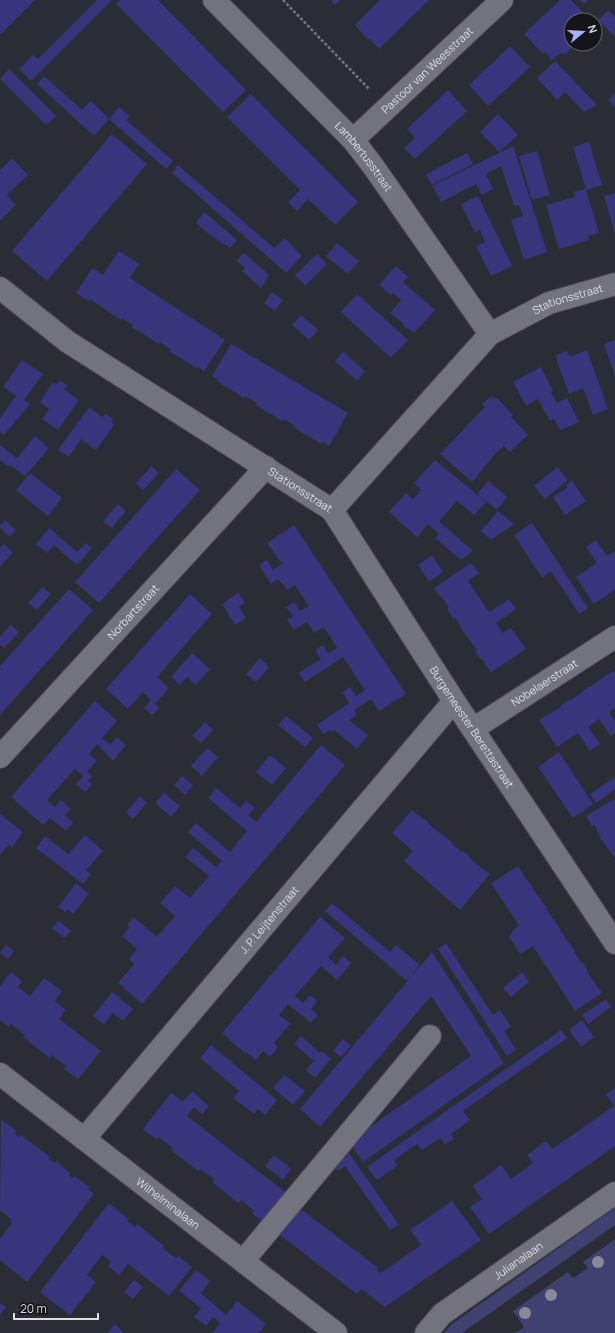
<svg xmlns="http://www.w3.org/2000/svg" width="615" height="1333" viewBox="0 0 615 1333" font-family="Manrope,sans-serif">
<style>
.green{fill:#3f4170}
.building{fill:#37367c}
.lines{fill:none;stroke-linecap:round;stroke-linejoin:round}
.minor-casing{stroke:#484951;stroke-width:24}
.path{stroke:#75777f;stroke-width:2.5;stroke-dasharray:3 2;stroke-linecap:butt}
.minor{stroke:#72737f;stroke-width:22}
.tree{fill:#888a9a}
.labels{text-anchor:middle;stroke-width:3.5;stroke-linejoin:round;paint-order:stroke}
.street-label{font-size:11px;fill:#dedfe6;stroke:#141419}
</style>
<rect width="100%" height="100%" fill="#2a2c36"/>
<path class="green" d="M615,1208V1225L462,1333H444L452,1324Z
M615,1239V1333H515L524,1327L513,1311L568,1272L573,1278L588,1268L583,1262Z"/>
<path class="building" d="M0,0H35L0,35Z
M97,0H112L31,81L19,69L33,55L38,59Z
M120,0H158L246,90L223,112L116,4Z
M331,0H340L335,5Z
M380,0H429L380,48L381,51L370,39L368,40L355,25Z
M560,0H571L590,20H571V44H576L564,55L562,52L552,60L545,52L543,54L524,34Z
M580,0H588L584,4Z
M608,10L615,17V37L598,20Z
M595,26L603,34L595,42Z
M510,46L530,67L488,106L469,85Z
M555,61L597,105L584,112L565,92L557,100L537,78Z
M9,69L56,116L46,125L0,79Z
M44,76L82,110L91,101L109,119L94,136L37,84Z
M448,90L467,111L415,159L404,148L415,138L407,129Z
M615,93V107L608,100Z
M251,94L358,202L335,225L308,199L297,211L288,202L300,190L227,117Z
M119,107L130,116L126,120L173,161L166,169L109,119Z
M498,114L518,135L499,152L480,132Z
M112,134L147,164L47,281L12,251Z
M589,142L602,185L586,190L599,233L588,236L589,240L559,249L546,205L575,197L573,192L586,189L573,147Z
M513,146L547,252L524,260L511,220L523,216L519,205L514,206L501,166L486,174L493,189L482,195L476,184L441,202L432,186Z
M537,151L550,195L532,200L519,156Z
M467,153L473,164L432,185L426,174Z
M12,158L28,175L7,195L16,205L0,221V170Z
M178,165L274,248L285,238L302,256L286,273L172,173Z
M615,193V234L604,196Z
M478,196L512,266L491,276L476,246L485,242L480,230L475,233L461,204Z
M204,212L237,240L230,248L210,235L196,223Z
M337,243L359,261L348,274L326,256Z
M119,251L139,264L130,278L225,340L204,371L198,367L197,369L184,360L170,352L171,350L160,342L159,344L132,327L133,325L122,318L121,320L90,299L88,301L76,293L92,268L103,275Z
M244,253L269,275L261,288L242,271L245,267L236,261Z
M317,254L327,264L305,286L295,275Z
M396,266L408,277L403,282L435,310L414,333L406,327V328L403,326L404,324L390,313L401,300L393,293L391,295L379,285Z
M272,292L283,300L275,311L264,303Z
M357,294L408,340L391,358L341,312Z
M301,315L318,330L309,340L292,325Z
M615,340V377L604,344Z
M231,344L348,413L329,446L323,442L321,444L295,428V426L284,419L282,421L256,405L257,403L245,396L244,398L217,381L218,380L212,376Z
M587,350L608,409L593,415L583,388L569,394L557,361L556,355L567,351L570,357Z
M343,352L365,371L357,381L335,361Z
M22,360L43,374L24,400L30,404L4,435L0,432V418L16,396L3,387Z
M541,367L553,391L551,392L557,403L567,398L579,422L560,430L554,419L550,421L538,399L526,406L513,382Z
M60,381L67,385L65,390L79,400L58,430L42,419L49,409L40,402L53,382L56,384Z
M492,396L494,399L496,397L513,415L511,417L528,435L510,452L504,446L496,453L472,482L440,454L485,407L482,404Z
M89,407L102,417L106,414L113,419L112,423L114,425L96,450L81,439L69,457L58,450Z
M35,436L49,448L25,476L11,466L10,467L0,460V445L17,458Z
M435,460L486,502L474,515L457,501L440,520V522L473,551L461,560L435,538L439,534L428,524L417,537L389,512L406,493L413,499L418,494L421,490L414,483Z
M152,466L159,473L143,490L136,483Z
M557,467L568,480L545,499L534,486Z
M176,469L200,490L99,603L75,582Z
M30,473L62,498L48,516L16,490Z
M488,481L507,497L497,510L477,494Z
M572,481L586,501L565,515L553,497L568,487L566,485Z
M118,504L126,511L112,528L103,521Z
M498,511L514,524L491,540L481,531Z
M5,520L16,530L10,537L0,528V526Z
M532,523L588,608L579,614L551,571L542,578L514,535Z
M294,525L406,694L379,711L371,699L354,710L357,715L349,720L368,735L357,749L334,730L332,732L330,730L323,734L317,725L349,703L342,692L350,687L356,696L365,690L343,657L305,682L299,673L321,659L315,650L323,645L328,654L337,648L324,627L314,633L307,622L294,630L287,620L293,616L286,607L294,602L300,611L309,606L295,585L287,590L278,579L271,584L259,565L267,560L273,570L282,564L267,543Z
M49,528L77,552L86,543L92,548L77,565L54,545L47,553L36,544Z
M596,540L607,556L615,551V589L594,604L576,577L597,563L586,547Z
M4,544L13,552L0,567V548Z
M432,555L443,572L429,582L418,565Z
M471,563L479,573L468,581L489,612L509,599L516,609L496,623L502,633L511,628L526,649L490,673V671L482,659L481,660L475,651L477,650L462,630V629L455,617L453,618L447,609L449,608L441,596L440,597L434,588Z
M43,587L51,594L37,610L28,603Z
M69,589L93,610L0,715V666Z
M238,593L245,603L239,607L246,618L235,625L222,604Z
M190,594L212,614L157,677L169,688L155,704L159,708L152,715L144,708L151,700L143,692L128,709L106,689Z
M11,625L19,632L4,648L0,645V637Z
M192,653L210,669L196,685L187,677L180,685L171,677Z
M260,658L269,667L256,682L246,674Z
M615,671V708L609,712L615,721V733L611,736L599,719L588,727L600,744L590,751L578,733L557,747L539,720L561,707L560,706L569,700L570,701L581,693V692L590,686V687L611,672V673Z
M95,701L117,721L102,738L110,745L117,737L126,745L113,761L97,744L89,754L97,761L87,771L92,776L88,781L92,784L85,792L76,784L83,776L75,769L47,800L55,807L61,800L71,809L65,815L73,823L66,831L50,818L43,825L11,797Z
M286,716L313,738L305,747L278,725Z
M205,722L213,730L201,743L192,736Z
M321,745L345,765L142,1004L118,983L134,964L129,959L137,949L122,936L130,927L127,925L133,917L157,937L175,916L160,903L175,886L190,898L209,876L185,857L193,848L216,867L222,861L188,832L196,823L230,852L247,831L208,798L216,788L240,808L246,801L255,808L248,815L256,822Z
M207,748L218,757L202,776L191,766Z
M559,752L593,804L573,818L538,767Z
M270,755L286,768L272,785L256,772Z
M182,776L193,785L185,795L174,785Z
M615,777V789L596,803L590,794Z
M164,793L180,806L171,817L155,803Z
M140,796L147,803L133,819L126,812Z
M614,799L615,801V858L600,838L601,837L594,825L592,826L586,816Z
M412,810L424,820L425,819L432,827L452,842L451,843L462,852L463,851L471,858L470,859L490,874L460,910L404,861L413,851L392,833Z
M0,814L23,832L12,847L9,844L0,855Z
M85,835L103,851L86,870L91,874L83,884L36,848L45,836L68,854Z
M518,866L526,879H527L533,888H532L547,908L546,909L561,930H560L568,942H569L581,963L582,962L588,971L587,972L602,993L575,1011L533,946L520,954L509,937L514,929L519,925L491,883Z
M76,883L89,894L73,914L68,909L65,912L58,907Z
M332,903L390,952L396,945L420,965L407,981L325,911Z
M320,917L345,938L328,957L336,965L343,956L351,963L337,980L321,966L295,996L303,1003L310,995L317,1001L311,1009L318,1015L311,1023L288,1004L279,1015L290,1024L274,1043L278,1047L270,1057L263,1051L256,1060L247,1053L246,1054L222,1033Z
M59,921L71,931L64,938L52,928Z
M446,943L493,1015L500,1010L511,1026L504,1031L516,1050L507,1056L438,949Z
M6,945L14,951L8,959L0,953Z
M432,952L504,1063L363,1162L351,1145L362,1138L360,1134L471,1056L431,996L320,1127L300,1109Z
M11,972L22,981L18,987L30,996L44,978L62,991L55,1001L66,1010L59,1019L101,1051L78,1079L64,1069L66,1066L52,1055L50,1058L23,1037L25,1035L11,1024L9,1027L0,1020V986Z
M522,972L529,982L511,997L503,988Z
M112,992L133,1009L123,1021L113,1013L104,1024L93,1016Z
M606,999L611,1007L588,1024L582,1015Z
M582,1020L594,1037L581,1047L569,1030Z
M561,1030L567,1038L463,1111L470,1120L451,1134L454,1139L445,1145L440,1138L422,1150L417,1144L394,1160L397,1166L377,1180L367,1167Z
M301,1036L320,1053L322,1051L331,1059L315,1078L306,1070L314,1061L294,1044Z
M343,1039L351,1046L341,1057L333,1051Z
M211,1045L277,1100L265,1115L258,1109L254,1114L233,1098L239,1091L200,1058Z
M284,1075L305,1091L293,1105L273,1088Z
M615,1088V1146L489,1234L470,1207L482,1199L473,1186L501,1165L511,1179L533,1163L527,1155L546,1141L552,1149L614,1106L606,1094Z
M192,1091L209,1106L202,1114L194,1107L187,1116L289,1195L266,1224L252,1213L254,1211L248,1206L241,1200L238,1203L212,1182L214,1179L200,1169L198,1171L171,1150L173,1148L159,1137L157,1140L143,1129L171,1093L183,1102Z
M1,1119L16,1131L14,1133L19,1137L21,1135L50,1157L48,1159L54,1163L56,1161L70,1173L69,1175L73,1178L75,1176L90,1188L88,1190L94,1194L27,1282L0,1260V1239L12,1223L10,1220L11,1219L0,1210Z
M347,1150L399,1225L390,1230L345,1166L338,1171L331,1161Z
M274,1155L291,1169L283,1180L265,1166Z
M452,1201L481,1240L385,1307L361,1289L357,1294L276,1232L297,1206L378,1268L376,1270L381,1273L421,1245L410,1230Z
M109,1203L128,1219L127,1221L135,1227L137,1224L164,1246L162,1248L176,1258L178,1256L192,1267L169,1296L128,1264L119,1275L108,1266L111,1262L102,1255L87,1275L96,1282L70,1315L40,1292Z
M196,1270L210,1281L201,1293L226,1315L237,1301L266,1324L259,1333H212L220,1323L213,1317L206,1326L194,1317L201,1308L179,1291Z
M134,1280L143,1287L133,1299L124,1292Z
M0,1303L6,1307L0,1315Z
M115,1324L124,1333H107Z"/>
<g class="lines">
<g class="minor-casing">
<g id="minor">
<path id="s1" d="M214,0L353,140L373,166L490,334"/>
<path id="s2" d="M353,140L502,0"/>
<path id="s3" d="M0,288L68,342L332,510L454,701L615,943"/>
<path id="s4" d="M332,510L490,334L549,303L615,284"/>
<path id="s5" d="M473,729L615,637"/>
<path id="s6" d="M0,757L266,467"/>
<path id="s7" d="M0,1074L336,1333"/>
<path id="s8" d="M84,1139L454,701"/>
<path d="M243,1261L430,1036"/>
<path id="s9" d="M426,1333L442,1314L615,1193"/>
</g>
</g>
<path class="path" d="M283,0L369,89"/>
<use href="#minor" class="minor"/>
</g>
<g class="tree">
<circle cx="598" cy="1262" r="6"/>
<circle cx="551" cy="1295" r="6"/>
<circle cx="525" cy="1313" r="6"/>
</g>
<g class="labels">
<g class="street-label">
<text dy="4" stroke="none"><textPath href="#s2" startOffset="102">Pastoor van Weesstraat</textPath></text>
<text dy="4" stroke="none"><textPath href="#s1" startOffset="217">Lambertusstraat</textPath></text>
<text dy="4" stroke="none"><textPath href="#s4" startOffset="322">Stationsstraat</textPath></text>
<text dy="4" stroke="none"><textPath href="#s3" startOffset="362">Stationsstraat</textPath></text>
<text dy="4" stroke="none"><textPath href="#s6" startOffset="197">Norbartstraat</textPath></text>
<text dy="4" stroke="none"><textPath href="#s5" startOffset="85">Nobelaerstraat</textPath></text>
<text dy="4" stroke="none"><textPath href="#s3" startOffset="658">Burgemeester Berettastraat</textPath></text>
<text dy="4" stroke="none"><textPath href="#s8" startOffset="287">J. P. Leijtenstraat</textPath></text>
<text dy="4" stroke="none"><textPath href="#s7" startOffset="212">Wilhelminalaan</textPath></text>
<text dy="4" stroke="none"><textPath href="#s9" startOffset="118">Julianalaan</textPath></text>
</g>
</g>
<g transform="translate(583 32) rotate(72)"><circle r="19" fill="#141419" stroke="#65656b"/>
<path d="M0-3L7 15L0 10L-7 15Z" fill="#aab0fb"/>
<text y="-6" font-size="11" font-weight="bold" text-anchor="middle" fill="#dedfe6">N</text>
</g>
<path d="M14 1313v6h84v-6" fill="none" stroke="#dedfe6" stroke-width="2"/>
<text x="20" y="1313" font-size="12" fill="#dedfe6" stroke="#141419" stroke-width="3" paint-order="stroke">20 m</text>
</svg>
